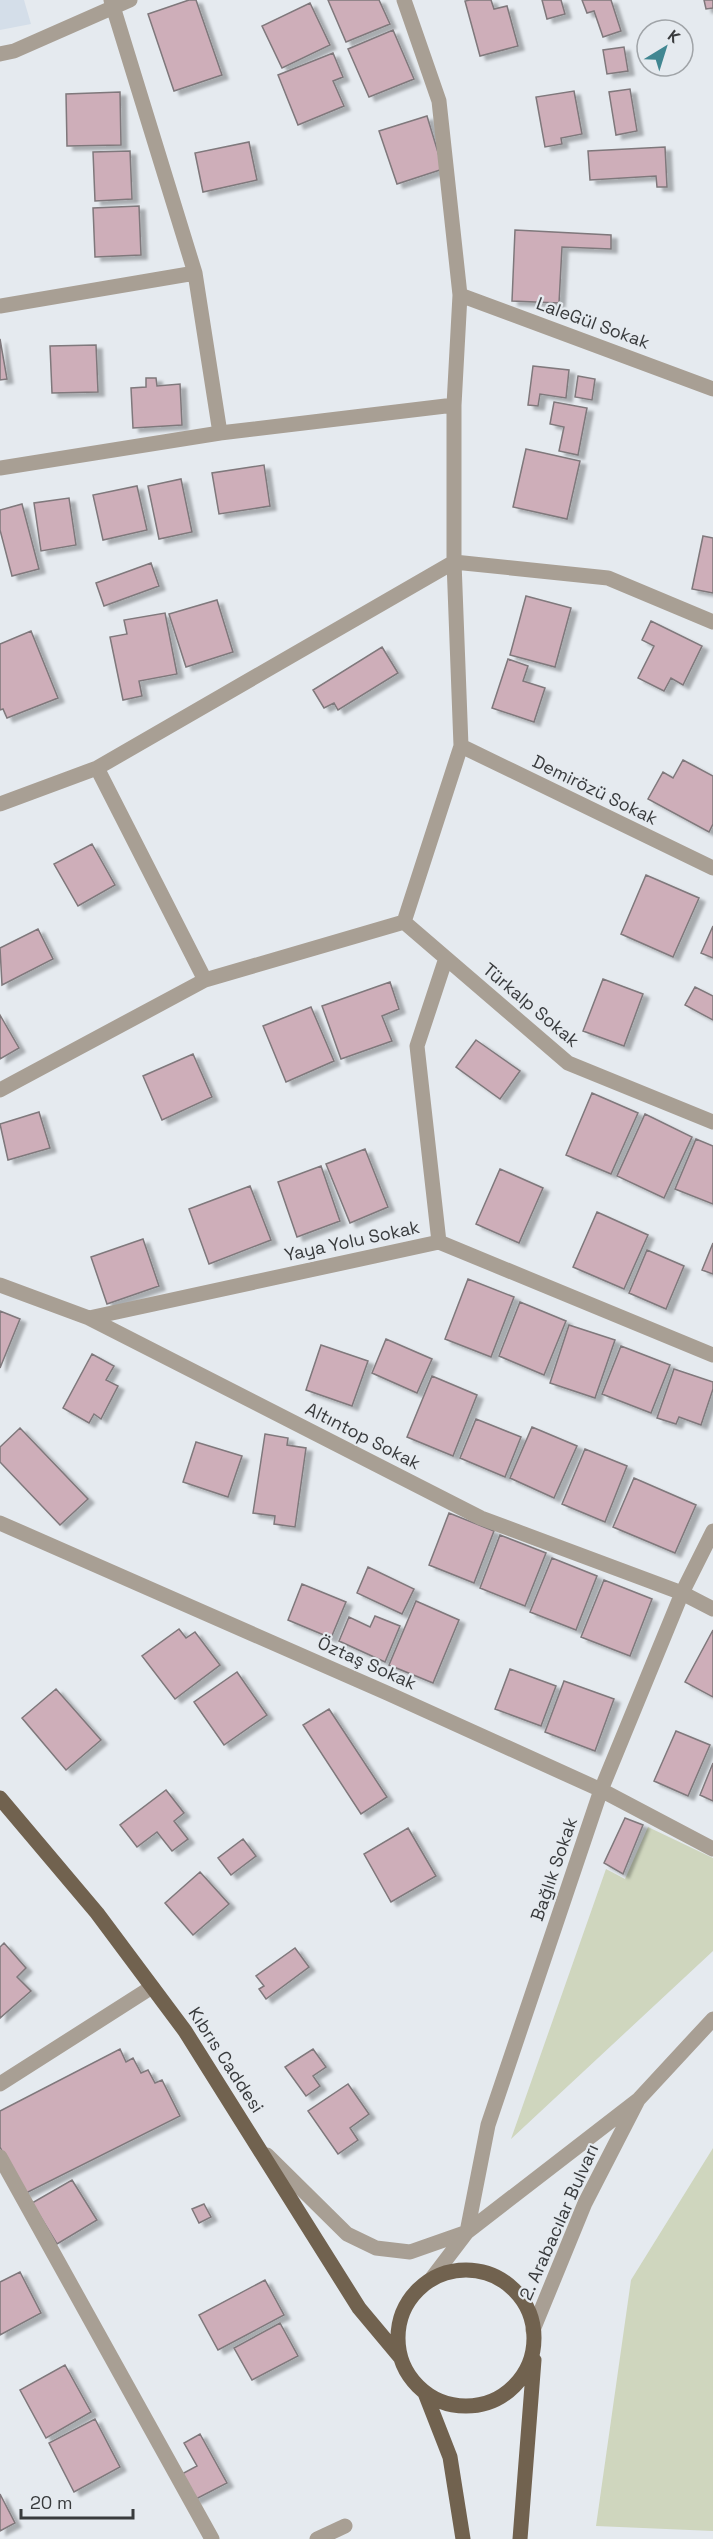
<svg xmlns="http://www.w3.org/2000/svg" width="713" height="2539" viewBox="0 0 713 2539" font-family="'Space Grotesk',sans-serif">
<style>
.built{fill:#d4dee9}
.green{fill:#cfd6be}
.building{fill:#ceaeb9;stroke:#7f787b;stroke-width:1.5;filter:url(#shadow)}
.lines{fill:none;stroke-linecap:round;stroke-linejoin:round}
.minor{stroke:#a89f94;stroke-width:15}
.major{stroke:#71624f;stroke-width:15}
.labels{text-anchor:middle;stroke-width:4.5;stroke-linejoin:round;paint-order:stroke}
.street-label{font-size:18px;fill:#393b3d;stroke:#e5eaef}
</style>
<defs>
<filter id="shadow"><feDropShadow dx="6" dy="4" stdDeviation="1.5" flood-color="#0004"/></filter>
</defs>
<rect width="100%" height="100%" fill="#e5eaef"/>
<path class="built" d="M0,0H24L31,24L0,30Z"/>
<path class="green" d="M648,1827L713,1858V1951L511,2139L606,1869L625,1879Z
M713,2148V2531L596,2526L631,2280Z"/>
<path class="building" d="M189,0H196L222,75L174,91L148,14Z
M328,0H379L390,24L346,42Z
M470,0H491L494,9L507,6L518,46L480,56L465,1Z
M542,0H561L565,14L547,19Z
M582,0H611L621,31L603,37L594,11L587,13Z
M704,0H713V8L706,9Z
M310,3L330,45L282,68L262,26Z
M393,30L414,79L369,97L348,49Z
M624,47L628,71L607,74L603,50Z
M333,53L343,77L333,81L344,106L298,125L278,75Z
M630,89L637,131L616,135L609,92Z
M574,91L582,134L561,138L562,144L545,147L536,97Z
M120,92L121,145L67,146L66,94Z
M427,116L443,169L397,184L379,131Z
M249,142L257,180L203,192L195,153Z
M665,147L667,187H657L656,176L590,180L588,151Z
M130,151L132,199L95,201L93,152Z
M139,206L141,255L95,257L93,208Z
M515,230L611,235V249L562,247L559,303L512,301Z
M0,339L7,379L0,380Z
M96,345L98,392L52,393L50,346Z
M533,366L569,370L566,398L540,394L538,406L528,405Z
M578,376L595,379L592,400L575,397Z
M146,378H156L157,386L180,384L182,425L133,428L131,388L146,387Z
M554,402L587,408L578,455L559,451L564,427L550,424Z
M526,449L580,461L567,519L513,507Z
M264,465L270,506L219,514L212,473Z
M181,479L192,532L159,539L148,486Z
M137,486L147,530L103,540L93,495Z
M69,498L76,545L41,551L34,503Z
M22,504L39,569L12,576L0,530V510Z
M703,536L713,538V593L692,589Z
M151,563L159,586L104,606L96,583Z
M526,596L571,608L555,667L510,655Z
M217,600L233,652L186,667L169,614Z
M165,613L177,674L139,681L142,696L123,700L110,637L127,634L124,620Z
M651,621L702,646L683,685L671,678L664,691L638,678L654,646L642,640Z
M31,631L58,698L7,718L3,709L0,710V644Z
M382,647L398,673L338,710L334,703L324,708L313,690Z
M508,659L528,666L523,681L545,688L534,722L492,708Z
M683,760L713,776V824L709,832L648,799L663,772L673,778Z
M92,844L115,885L78,906L54,864Z
M646,875L699,898L673,957L621,934Z
M713,926V958L701,953Z
M38,929L53,959L2,985L0,948Z
M603,979L643,994L624,1046L583,1031Z
M390,982L399,1009L382,1016L392,1041L341,1059L322,1006Z
M695,987L713,996V1020L685,1005Z
M311,1007L334,1061L286,1082L263,1026Z
M0,1015L19,1048L0,1059Z
M476,1040L520,1071L500,1099L456,1067Z
M193,1054L212,1097L162,1120L143,1076Z
M592,1093L638,1113L611,1174L566,1155Z
M39,1112L50,1148L8,1160L0,1124Z
M645,1114L692,1137L664,1198L617,1176Z
M696,1139L713,1146V1204L675,1189Z
M365,1149L388,1207L350,1223L326,1164Z
M321,1166L340,1221L297,1237L278,1182Z
M500,1169L543,1188L519,1243L476,1224Z
M250,1186L271,1240L209,1264L189,1209Z
M597,1212L648,1235L624,1289L573,1267Z
M143,1239L159,1286L107,1304L91,1257Z
M713,1243V1274L702,1270Z
M647,1250L684,1266L666,1309L629,1293Z
M468,1279L514,1297L491,1357L445,1339Z
M520,1302L566,1321L544,1375L499,1356Z
M0,1311L20,1319L0,1368Z
M569,1325L615,1340L595,1398L550,1383Z
M386,1339L432,1359L417,1393L372,1373Z
M321,1345L368,1361L352,1406L306,1390Z
M621,1346L670,1365L651,1413L602,1394Z
M92,1354L114,1366L106,1380L118,1386L101,1419L94,1414L89,1423L63,1408Z
M674,1369L713,1382V1389L701,1425L679,1417L676,1424L657,1418Z
M432,1376L477,1395L453,1456L407,1437Z
M476,1419L521,1437L505,1477L460,1458Z
M532,1427L577,1446L554,1498L510,1478Z
M20,1428L88,1499L60,1525L0,1462V1447Z
M265,1434L288,1438L287,1445L306,1448L295,1527L274,1524L275,1516L253,1513Z
M196,1442L242,1456L228,1497L183,1482Z
M585,1449L627,1466L605,1522L562,1504Z
M634,1478L696,1505L675,1553L613,1527Z
M449,1513L494,1531L474,1583L429,1565Z
M500,1535L546,1553L525,1606L480,1588Z
M552,1558L597,1576L576,1630L530,1612Z
M368,1567L414,1589L402,1614L357,1593Z
M604,1580L652,1599L630,1656L581,1637Z
M302,1584L346,1602L331,1638L288,1620Z
M416,1601L459,1620L433,1683L389,1665Z
M375,1616L400,1626L385,1662L339,1641L349,1617L370,1627Z
M179,1629L186,1638L195,1632L220,1665L175,1699L142,1656Z
M713,1630V1697L685,1682Z
M510,1669L556,1686L541,1726L495,1709Z
M237,1672L267,1715L224,1745L194,1702Z
M564,1681L614,1699L595,1751L545,1732Z
M56,1689L101,1740L66,1770L22,1718Z
M329,1709L387,1797L361,1814L303,1725Z
M676,1731L710,1745L688,1796L654,1781Z
M713,1763V1801L700,1795Z
M166,1790L184,1813L174,1821L188,1839L172,1851L157,1832L137,1847L120,1825Z
M625,1818L643,1825L623,1874L604,1863Z
M408,1828L436,1876L391,1902L364,1854Z
M243,1839L256,1856L231,1875L218,1858Z
M200,1872L229,1904L193,1935L165,1903Z
M4,1943L26,1968L17,1977L31,1991L0,2018V1947Z
M295,1948L309,1967L266,1999L259,1989L264,1986L256,1976Z
M120,2049L126,2062L133,2058L141,2073L148,2070L155,2083L162,2080L180,2116L24,2194L0,2147V2111Z
M313,2049L326,2067L313,2076L320,2086L306,2096L285,2067Z
M348,2084L369,2114L350,2128L358,2140L338,2154L308,2111Z
M72,2180L97,2220L57,2244L32,2203Z
M204,2204L211,2217L199,2223L192,2209Z
M20,2272L41,2313L0,2335V2282Z
M265,2280L284,2315L218,2350L199,2315Z
M280,2323L298,2356L252,2380L234,2348Z
M65,2365L91,2412L46,2438L20,2390Z
M95,2419L120,2467L74,2492L49,2443Z
M200,2434L227,2483L194,2500L180,2475L197,2466L184,2443Z
M0,2494L15,2523L0,2531Z"/>
<g class="lines">
<path class="minor" d="M111,0L195,273L220,433
M0,54L14,51L130,0
M460,295L713,389
M0,306L195,273
M0,468L220,433L454,405
M454,562L608,578L713,622
M461,746L713,868
M97,768L205,980
M0,804L97,768L454,562
M404,922L461,746L454,562V405L460,295L439,101L404,0
M404,922L568,1063L713,1122
M0,1090L205,980L404,922
M439,1242L417,1046L446,958
M0,1285L89,1318L481,1518L682,1593L713,1609
M89,1318L439,1242L713,1355
M0,1523L387,1693L601,1790L713,1849
M0,2084L152,1987
M267,2155L347,2234L376,2248L410,2252L467,2232L638,2100
M0,2157L212,2539
M432,2278L467,2232L488,2125L601,1790L682,1593L713,1531
M533,2330L585,2203L638,2100L713,2019
M317,2539L345,2526"/>
<path class="major" d="M0,1798L97,1913L185,2031L359,2308L400,2357
M398 2338a68 68 0 1 1 136 0a68 68 0 1 1-136 0Z
M425,2393L450,2457L463,2539
M520,2539L534,2360"/>
</g>
<g class="labels">
<g class="street-label">
<text transform="translate(593 323) rotate(20)" y="6">LaleGül Sokak</text>
<text transform="translate(595 790) rotate(26)" y="6">Demirözü Sokak</text>
<text transform="translate(531 1005) rotate(40)" y="6">Türkalp Sokak</text>
<text transform="translate(352 1241) rotate(-12)" y="6">Yaya Yolu Sokak</text>
<text transform="translate(363 1436) rotate(27)" y="6">Altıntop Sokak</text>
<text transform="translate(367 1663) rotate(24)" y="6">Öztaş Sokak</text>
<text transform="translate(554 1869) rotate(-71)" y="6">Bağlık Sokak</text>
<text transform="translate(226 2060) rotate(57)" y="6">Kıbrıs Caddesi</text>
<text transform="translate(559 2222) rotate(-66)" y="6">2. Arabacılar Bulvarı</text>
</g>
</g>
<g transform="translate(665 48) rotate(38)"><circle r="28" fill="#e5eaef" stroke="#a0a4a8" stroke-width="1.5"/>
<path d="M0-4.5L10 22L0 15L-10 22Z" fill="#418792"/>
<text y="-9" font-size="16" font-weight="bold" text-anchor="middle" fill="#393b3d">K</text>
</g>
<path d="M21 2509v9h112v-9" fill="none" stroke="#393b3d" stroke-width="3"/>
<text x="30" y="2509" font-size="18" fill="#393b3d" stroke="#e5eaef" stroke-width="4.5" paint-order="stroke">20 m</text>
</svg>
